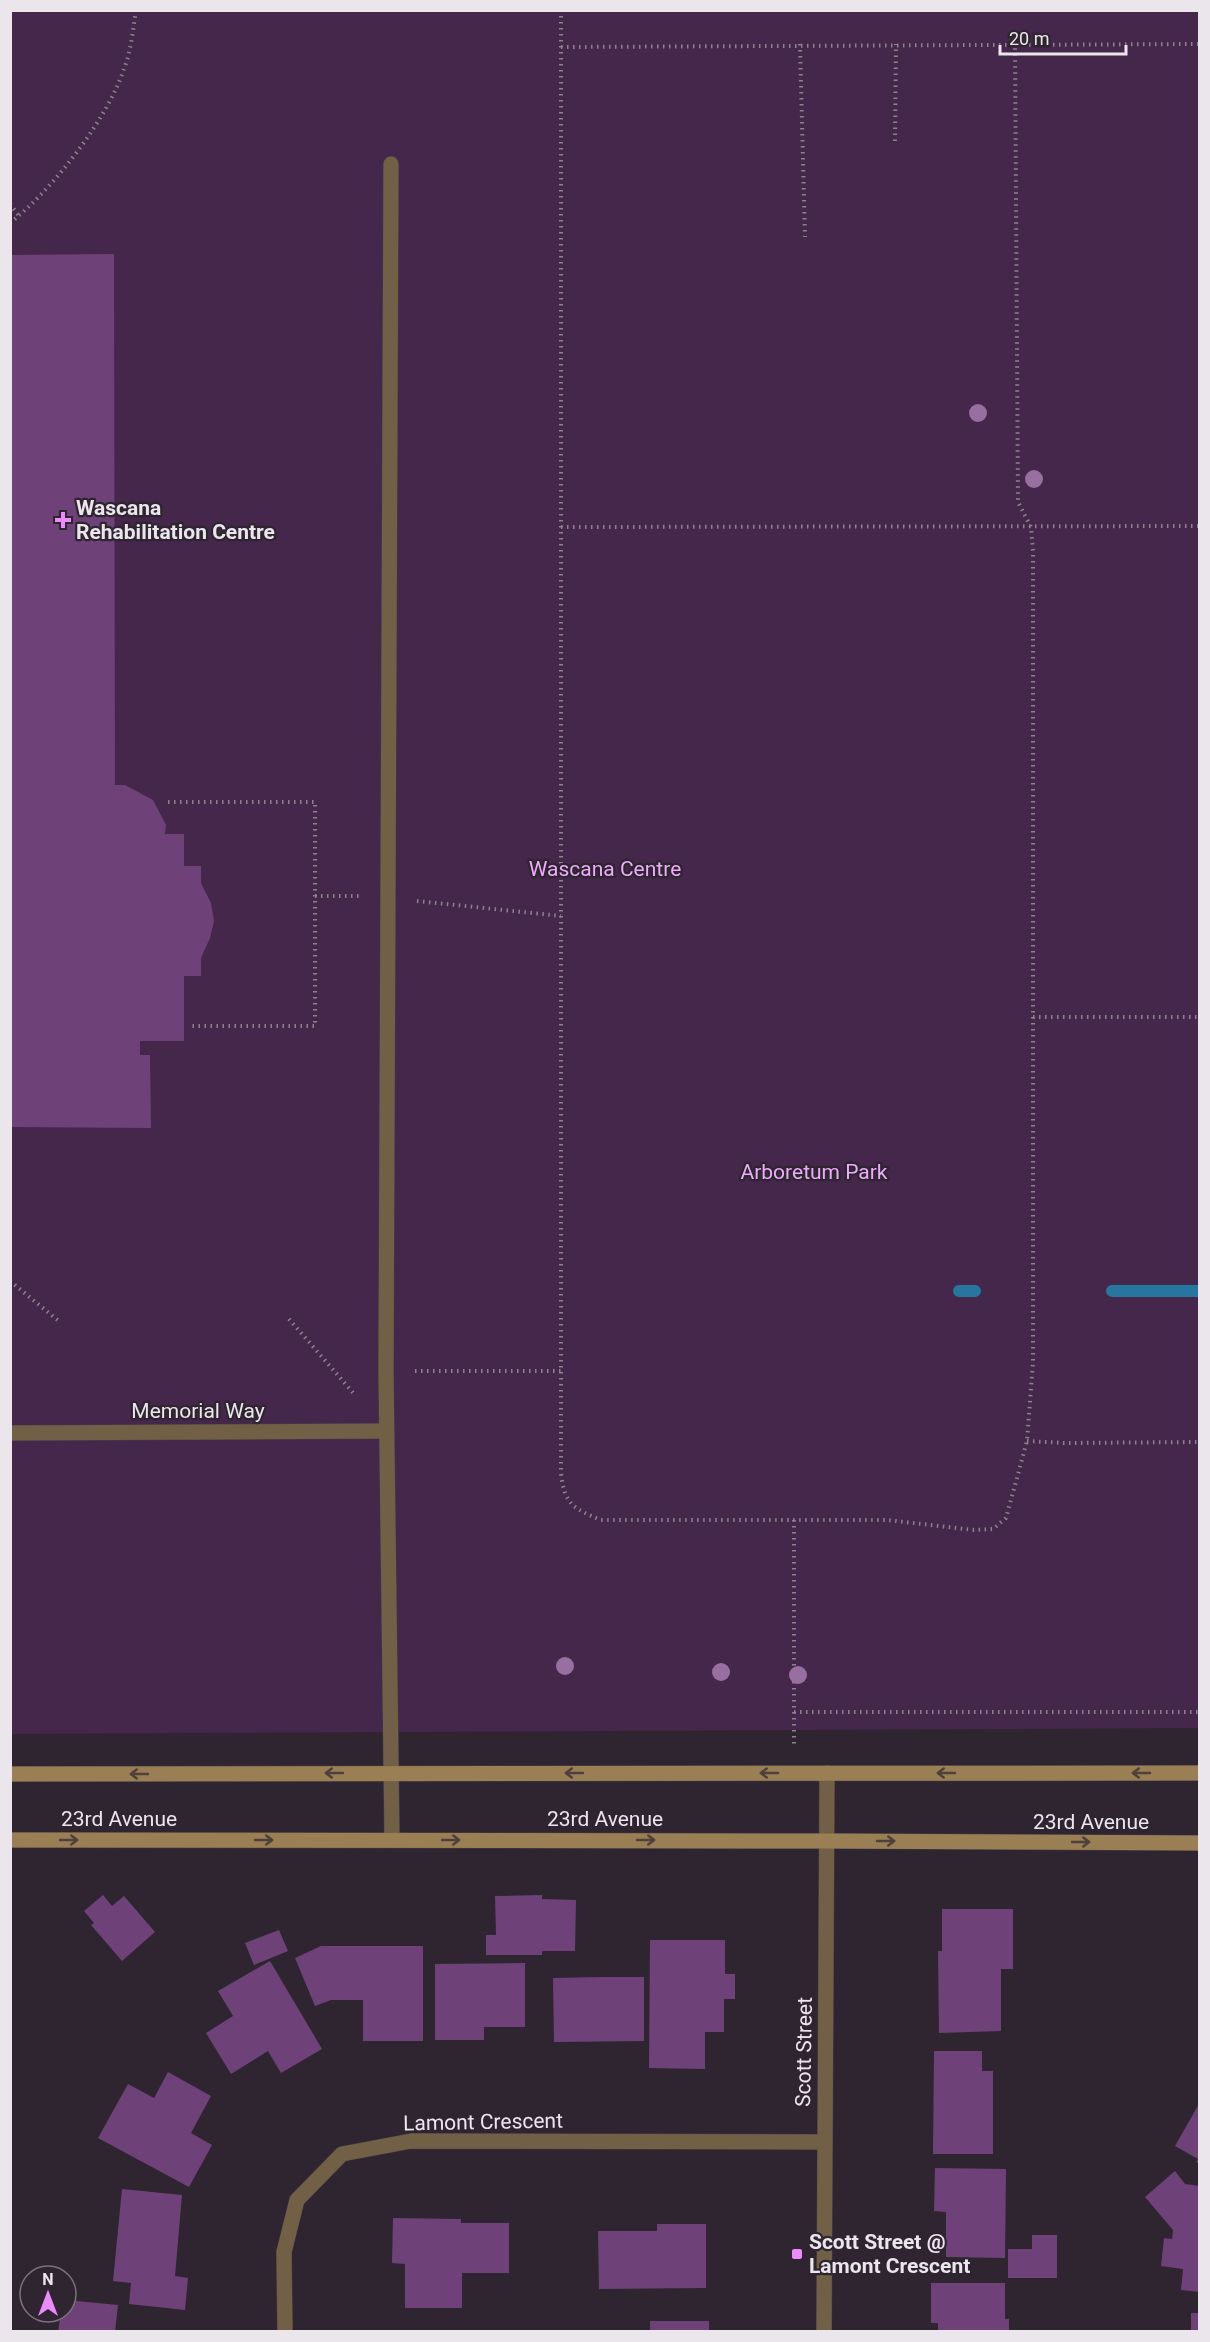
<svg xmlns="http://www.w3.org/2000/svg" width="1210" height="2342" viewBox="0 0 1210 2342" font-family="Roboto,sans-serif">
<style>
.green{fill:#44274a}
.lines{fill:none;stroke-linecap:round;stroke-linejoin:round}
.stream{stroke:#2676a0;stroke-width:12}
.building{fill:#6e4278}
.lane-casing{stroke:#48404a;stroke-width:16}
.street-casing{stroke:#48404a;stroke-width:16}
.secondary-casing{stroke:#48404a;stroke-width:16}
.path{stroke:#8b848d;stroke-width:4;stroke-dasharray:1.5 4.5;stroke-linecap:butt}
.lane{stroke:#716045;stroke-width:15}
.street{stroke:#716045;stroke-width:15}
.secondary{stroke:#997f53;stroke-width:15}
.tree{fill:#976fa0}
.oneway{stroke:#4e403a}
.poi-dot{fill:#ec8cfa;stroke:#2e2530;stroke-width:2}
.labels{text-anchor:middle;stroke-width:4.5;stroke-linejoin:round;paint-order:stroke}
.poi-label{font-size:21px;font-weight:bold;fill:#ebe5ec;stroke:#2e2530;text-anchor:start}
.park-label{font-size:21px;fill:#edabfb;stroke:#2e2530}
.street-label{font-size:21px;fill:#ebe5ec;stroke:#2e2530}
</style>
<rect width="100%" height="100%" fill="#2e2530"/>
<path class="green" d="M10,11H1199V1728L11,1734Z"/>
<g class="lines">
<path class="stream" d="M959,1291H975
M1112,1291H1200"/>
</g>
<path class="building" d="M114,254L115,785H125L153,800L166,825L165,834H184V866H201V883L211,903L214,921L210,938L201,958V976H184V1041H140V1055H150L151,1128L10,1127V255Z
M103,1895L112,1906L124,1896L155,1932L122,1961L91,1925L94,1923L84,1911Z
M542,1895V1899L576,1900L575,1951H542V1955H486V1935H496L495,1896Z
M942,1909H1013V1969H1001V2031L939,2033L938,1951H942Z
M279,1930L288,1951L254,1965L245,1943Z
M650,1940H725V1974H735V1999H724V2032H705V2069L649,2068Z
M321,1946H423V2041H363V2000H331L315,2006L295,1958Z
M270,1961L322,2049L281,2073L268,2051L231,2074L206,2033L233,2016L218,1991Z
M525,1963V2027H484V2040H435V1964Z
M602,1977H644V2041L554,2042L553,1978Z
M934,2051H982V2071H993V2154H933Z
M168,2072L211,2096L191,2133L212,2145L189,2187L98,2138L128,2084L154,2098Z
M1200,2102V2164L1196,2162L1198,2159L1175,2146Z
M935,2168L1006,2169L1005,2258L946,2257V2212L934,2211Z
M1175,2171L1185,2184L1200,2186V2292L1181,2290L1183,2269L1161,2266L1164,2238L1172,2239L1173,2230L1145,2197Z
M122,2189L182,2195L175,2276L188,2278L185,2310L129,2304L131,2283L113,2281Z
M393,2218L461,2219V2223H509V2273H462V2308H405V2264L392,2263Z
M657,2224H706V2288L599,2289L598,2231H657Z
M1032,2235H1057V2278H1008V2249H1032Z
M931,2283H1005V2319H1009V2332H938V2323H931Z
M66,2300L118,2305L115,2332H58L61,2312H66Z
M1191,2313H1200V2332H1191Z
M650,2321H709V2332H650Z"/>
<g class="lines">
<g class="lane-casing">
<path id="lane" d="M391,164L386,1371L392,1840"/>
</g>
<g class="street-casing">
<path id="street" d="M10,1433L386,1431
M285,2332L284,2252L297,2200L342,2154L411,2141L824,2142
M824,2332L827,1773"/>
</g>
<g class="secondary-casing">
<path id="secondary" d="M10,1774L1200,1773
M10,1840L828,1841L1200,1843"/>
</g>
<path class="path" d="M561,10V1473C564,1504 574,1509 601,1520H887L974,1530L993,1529L1006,1518L1027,1441L1033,1362V551L1031,527L1018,502L1015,44
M800,44L805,237
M561,47L1200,44
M895,141L896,44
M10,204L19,216
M10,223C52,190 107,120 124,69C131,51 133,30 136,10
M561,527L1200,526
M168,802H315V1026H191
M315,896H359
M417,901L561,916
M1033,1017H1200
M10,1281L60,1322
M289,1319L355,1395
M415,1371H561
M1027,1441L1064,1443L1200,1442
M794,1520V1744
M794,1712H1200"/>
<use href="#lane" class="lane"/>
<use href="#street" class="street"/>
<use href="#secondary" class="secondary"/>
</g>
<g class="tree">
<circle cx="978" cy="413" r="9"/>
<circle cx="1034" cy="479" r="9"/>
<circle cx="565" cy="1666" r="9"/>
<circle cx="721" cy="1672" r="9"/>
<circle cx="798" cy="1675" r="9"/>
</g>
<defs><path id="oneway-shaft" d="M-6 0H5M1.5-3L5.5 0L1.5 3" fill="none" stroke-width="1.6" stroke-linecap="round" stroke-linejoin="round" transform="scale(1.5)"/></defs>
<g class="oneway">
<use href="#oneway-shaft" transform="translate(334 1773) rotate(180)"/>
<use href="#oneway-shaft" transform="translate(574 1773) rotate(180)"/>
<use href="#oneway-shaft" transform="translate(769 1773) rotate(180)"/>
<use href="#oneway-shaft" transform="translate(946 1773) rotate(180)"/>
<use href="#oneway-shaft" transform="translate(1141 1773) rotate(180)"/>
<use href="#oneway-shaft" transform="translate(139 1774) rotate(180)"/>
<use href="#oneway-shaft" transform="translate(69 1840)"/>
<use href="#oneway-shaft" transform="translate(264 1840)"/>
<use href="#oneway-shaft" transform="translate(451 1840)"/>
<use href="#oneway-shaft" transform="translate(646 1840)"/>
<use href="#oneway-shaft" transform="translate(886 1841)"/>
<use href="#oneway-shaft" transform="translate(1081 1842)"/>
</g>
<g class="poi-dot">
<path d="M60 511h6v6h6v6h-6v6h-6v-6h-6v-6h6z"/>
<rect x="791" y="2248" width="12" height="12" rx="3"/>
</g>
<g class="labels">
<g class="poi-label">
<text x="76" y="515">Wascana<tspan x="76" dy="24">Rehabilitation Centre</tspan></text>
<text x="809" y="2249">Scott Street @<tspan x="809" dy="24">Lamont Crescent</tspan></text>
</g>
<g class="park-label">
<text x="605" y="876">Wascana Centre</text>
<text x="814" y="1179">Arboretum Park</text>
</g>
<g class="street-label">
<text x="198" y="1418">Memorial Way</text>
<text x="119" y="1826">23rd Avenue</text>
<text x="605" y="1826">23rd Avenue</text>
<text x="1091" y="1829">23rd Avenue</text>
<text transform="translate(804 2052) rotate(-89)" y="7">Scott Street</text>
<text transform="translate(483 2122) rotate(-1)" y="7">Lamont Crescent</text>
</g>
</g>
<rect width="1210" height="2342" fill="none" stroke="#ebe5ec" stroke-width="24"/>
<g transform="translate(48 2294)"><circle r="28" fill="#2e2530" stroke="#7a727b" stroke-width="1.5"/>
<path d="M0-4.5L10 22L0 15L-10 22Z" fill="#ec8cfa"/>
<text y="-9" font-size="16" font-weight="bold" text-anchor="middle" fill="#ebe5ec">N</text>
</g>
<path d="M1000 45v9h126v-9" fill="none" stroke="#ebe5ec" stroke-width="3"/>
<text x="1009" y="45" font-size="18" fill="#ebe5ec" stroke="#2e2530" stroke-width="4.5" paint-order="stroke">20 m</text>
</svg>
